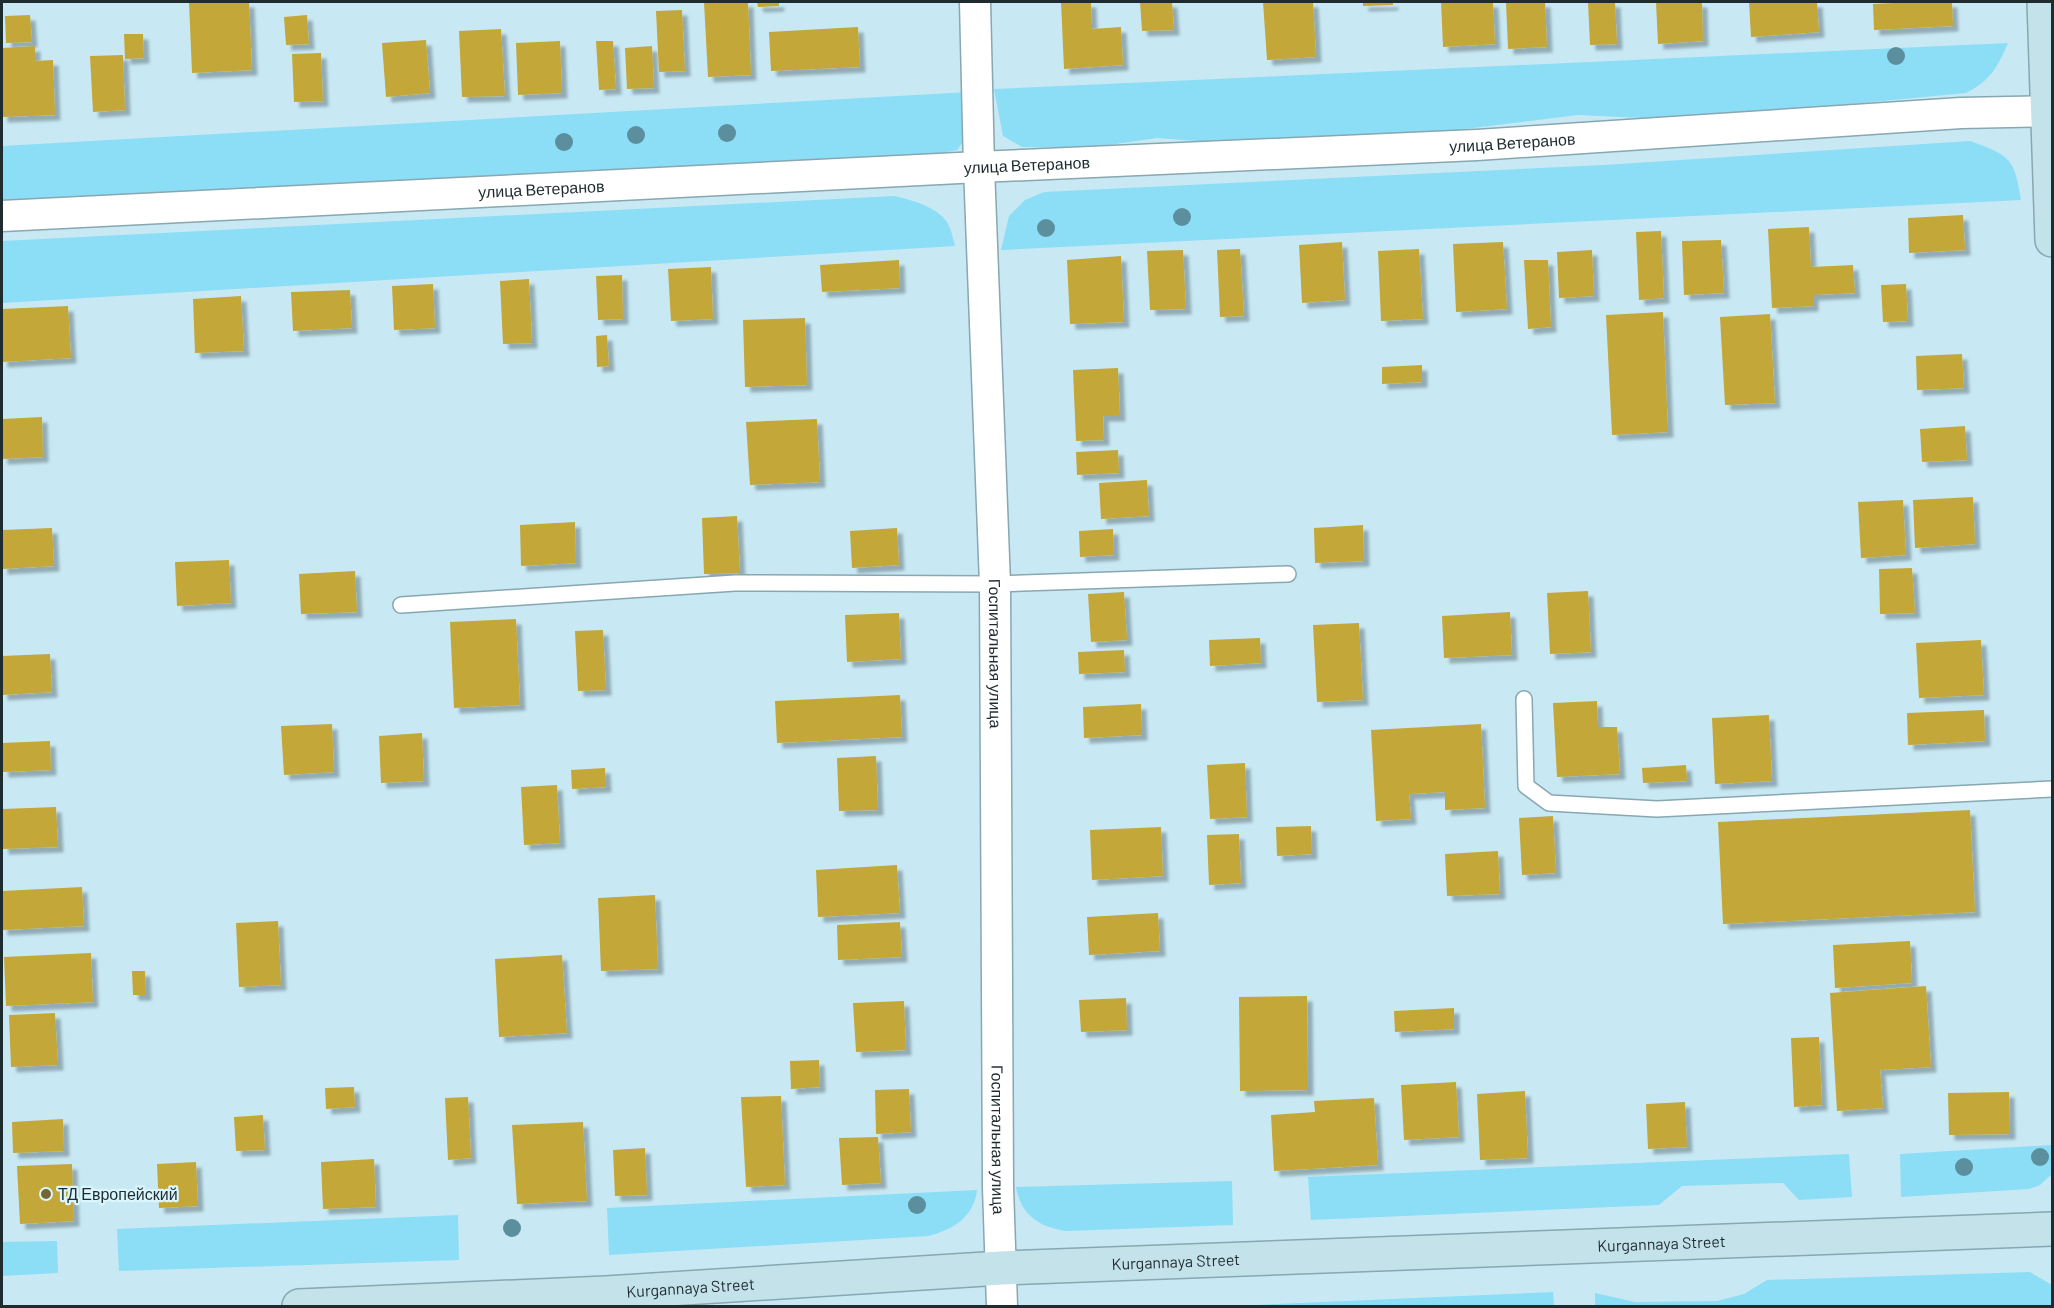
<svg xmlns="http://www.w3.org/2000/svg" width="2054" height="1308" viewBox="0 0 2054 1308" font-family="Barlow,sans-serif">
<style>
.green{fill:#8cddf6}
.building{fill:#c3a738;filter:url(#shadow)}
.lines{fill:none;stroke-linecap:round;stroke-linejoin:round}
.lane-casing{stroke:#87a7b1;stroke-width:18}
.street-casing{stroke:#87a7b1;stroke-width:33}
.secondary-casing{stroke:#87a7b1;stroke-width:36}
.lane{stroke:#fff;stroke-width:15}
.street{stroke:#fff;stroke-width:30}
.secondary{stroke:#c4e2ea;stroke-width:33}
.tree{fill:#5c8f9d}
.poi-dot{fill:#756734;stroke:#daf5fe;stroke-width:2}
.labels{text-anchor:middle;stroke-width:4.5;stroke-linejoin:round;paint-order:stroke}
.street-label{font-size:16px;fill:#1e2b2f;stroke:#daf5fe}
.poi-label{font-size:16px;fill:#1e2b2f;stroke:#daf5fe;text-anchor:start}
</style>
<defs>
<filter id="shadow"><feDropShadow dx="5.5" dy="5.5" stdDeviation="1.5" flood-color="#0004"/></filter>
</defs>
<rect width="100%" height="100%" fill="#c8e9f4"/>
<path class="green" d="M2008,43C1997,68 1991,80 1966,93L1684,120L1578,115L1441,132L1209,142L1157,138L1089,148L1022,147L1003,136L994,89Z
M969,92L970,133L957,150L938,154L2,203V146Z
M1970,141C2009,155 2015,158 2021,200L1001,250L1009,216L1025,200L1044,192L1604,165Z
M894,196C912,200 943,208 950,228C952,233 953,240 955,246L2,303V241Z
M2052,1145V1174L2040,1185L2029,1189L1901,1197L1900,1154Z
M1849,1154L1852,1197L1799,1200L1783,1183L1682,1186L1659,1205L1311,1220L1308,1177Z
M1232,1181L1233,1225L1066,1231C1039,1227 1021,1215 1016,1187Z
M977,1190C974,1217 953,1230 928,1236L609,1255L607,1208Z
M458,1215L459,1260L119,1271L117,1229Z
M57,1241L58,1273L2,1276V1242Z
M2030,1272L2052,1285V1306H1595V1293L1635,1302L1717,1301L1744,1294L1767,1280Z
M1553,1292L1554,1306H1232Z"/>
<path class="building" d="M189,2H249L252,70L192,73Z
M704,2H748L751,75L708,77Z
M757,2H779V6L758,7Z
M1061,2H1091L1092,29L1121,27L1123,65L1064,69Z
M1140,2H1172L1174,30L1142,31Z
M1263,2H1313L1316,57L1267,60Z
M1363,2H1393V5L1363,6Z
M1441,2H1493L1495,44L1443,47Z
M1506,2H1545L1547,47L1508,49Z
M1588,2H1615L1617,44L1590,45Z
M1656,2H1702L1703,41L1658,44Z
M1749,2H1817L1819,32L1751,37Z
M1913,2H1952L1953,26L1874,30L1873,4Z
M682,10L685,71L659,72L656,11Z
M30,15L32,42L6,43L5,16Z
M307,15L309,44L286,45L284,17Z
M858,27L860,67L771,71L769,32Z
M501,29L505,96L462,97L459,31Z
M124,34H143L144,58L125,59Z
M426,40L430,93L386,97L382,43Z
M560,41L562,93L518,95L516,43Z
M596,41H613L616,89L599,90Z
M35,46V61L53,60L55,115L2,117V48Z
M652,46L654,88L627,89L625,48Z
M321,53L323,101L294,102L292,54Z
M123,55L125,110L93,112L90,56Z
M1963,215L1965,250L1909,253L1908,218Z
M1809,227L1811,267L1853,265L1855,293L1813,295V306L1772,308L1768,229Z
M1661,231L1664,298L1639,300L1636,232Z
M1721,240L1724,293L1684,295L1682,241Z
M1342,242L1345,300L1302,303L1299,245Z
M1503,242L1507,309L1456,312L1453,244Z
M1240,249L1244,316L1220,317L1217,250Z
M1419,249L1423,319L1381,321L1378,251Z
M1183,250L1186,309L1150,310L1147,251Z
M1592,250L1594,296L1559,298L1557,252Z
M1121,256L1124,322L1070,324L1067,260Z
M899,260L900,288L822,292L820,265Z
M1524,260H1548L1551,327L1528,329Z
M711,267L713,319L671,321L668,269Z
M622,275L623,319L598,320L596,276Z
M529,279L532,343L503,344L500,281Z
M433,284L435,328L394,330L392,286Z
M1906,284L1908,321L1883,322L1881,285Z
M350,290L352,328L293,331L291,292Z
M241,296L244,351L195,353L193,299Z
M68,306L71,358L2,362V309Z
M1663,312L1668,432L1612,435L1606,315Z
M1770,314L1775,403L1725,405L1720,317Z
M805,318L807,385L745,387L743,320Z
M607,335L609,366L597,367L596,336Z
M1962,354L1964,388L1917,390L1916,356Z
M1422,365V382L1382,384V367Z
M1118,368L1120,416H1103L1104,440L1076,441L1073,370Z
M42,417L43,457L2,459V419Z
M817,419L820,482L750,485L746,422Z
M1965,426L1967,460L1922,462L1920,429Z
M1118,450L1119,473L1077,475L1076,452Z
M1147,480L1149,516L1101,519L1099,483Z
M1973,497L1975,544L1915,548L1913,500Z
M1903,500L1906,555L1861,558L1858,502Z
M737,516L740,573L704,574L702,518Z
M575,522L576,563L521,566L520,525Z
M1363,525L1364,561L1315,563L1314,528Z
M52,528L54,566L2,569V530Z
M897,528L899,565L852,568L850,531Z
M1113,529L1114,555L1080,557L1079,531Z
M229,560L231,603L177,606L175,562Z
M1912,568L1915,613L1880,614L1879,569Z
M355,571L357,612L301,614L299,574Z
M1588,591L1591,652L1550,654L1547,593Z
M1124,592L1127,640L1091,642L1088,594Z
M1510,612L1512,655L1444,658L1442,616Z
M899,613L901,659L847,662L845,615Z
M516,619L520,705L454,708L450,622Z
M1359,623L1363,700L1317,702L1313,625Z
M603,630L606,690L578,691L575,631Z
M1260,638L1261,663L1210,666L1209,640Z
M1981,640L1984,695L1919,698L1916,643Z
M1124,650L1125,672L1079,674L1078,652Z
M50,654L52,692L2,695V656Z
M900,695L902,737L777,743L775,701Z
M1597,701L1598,727H1617L1620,774L1557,777L1553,703Z
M1141,704L1142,735L1084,738L1083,707Z
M1984,710L1985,741L1908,745L1907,713Z
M1769,715L1772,781L1715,784L1712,718Z
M332,724L334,772L284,775L281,726Z
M1481,724L1485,808L1445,810V792L1409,794L1411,819L1376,821L1371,730Z
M422,733L424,781L381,783L379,736Z
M50,741L51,770L3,772L2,743Z
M876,756L878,810L839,811L837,758Z
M1245,763L1247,817L1210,819L1207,765Z
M1686,765L1687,781L1643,783L1642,768Z
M605,768L606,787L572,789L571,770Z
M557,785L560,843L524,845L521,787Z
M56,807L58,847L3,849L2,809Z
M1970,810L1975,912L1723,924L1718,822Z
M1553,816L1556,873L1522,875L1519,818Z
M1311,826L1312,854L1277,856L1276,827Z
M1161,827L1163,876L1092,880L1090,830Z
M1239,834L1241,883L1209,885L1207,835Z
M1498,851L1500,894L1447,896L1445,854Z
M897,865L900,913L818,917L816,870Z
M82,887L84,926L2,930V891Z
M655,895L658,969L601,971L598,898Z
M1158,913L1160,951L1089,955L1087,917Z
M278,921L281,985L239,987L236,923Z
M900,922L902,957L838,960L837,925Z
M1910,941L1912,983L1835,988L1833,945Z
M91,953L93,1002L6,1006L4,957Z
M562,955L567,1033L499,1037L495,959Z
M132,971H145L146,995H133Z
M1926,986L1931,1067L1880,1070L1883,1108L1837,1111L1830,993Z
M1307,996L1308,1090L1240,1091L1239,997Z
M1126,998L1127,1030L1081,1032L1079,1000Z
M904,1001L906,1050L856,1052L853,1003Z
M1454,1008V1029L1395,1032L1394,1011Z
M55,1013L58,1065L11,1067L9,1015Z
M1819,1037L1822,1105L1794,1107L1791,1038Z
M819,1060L820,1087L791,1089L790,1061Z
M1456,1082L1459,1137L1404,1140L1401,1085Z
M354,1087L355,1107L326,1109L325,1088Z
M909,1089L911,1132L876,1134L875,1090Z
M1525,1091L1528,1158L1480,1160L1477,1094Z
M2009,1092L2010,1134L1949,1135L1948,1093Z
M781,1096L785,1185L746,1187L741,1097Z
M468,1097L471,1158L448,1160L445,1098Z
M1374,1098L1378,1165L1274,1171L1271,1115L1315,1112L1314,1101Z
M1685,1102L1687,1147L1648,1149L1646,1104Z
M263,1115L265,1150L236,1151L234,1117Z
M63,1119L64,1151L13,1153L12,1122Z
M583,1122L587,1201L517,1204L512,1125Z
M878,1137L881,1183L842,1185L839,1138Z
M645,1148L647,1195L615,1196L613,1150Z
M374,1159L376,1207L323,1209L321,1162Z
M196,1162L198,1206L159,1208L157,1164Z
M72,1164L74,1221L20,1224L17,1166Z"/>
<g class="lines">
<g class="lane-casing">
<path id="lane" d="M401,605L735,583L995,584L1288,574
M1524,699L1526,786L1549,803L1657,809L2052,789"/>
</g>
<g class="street-casing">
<g id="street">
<path id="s1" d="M975,2L979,167L995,584L998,1187L1002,1306"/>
<path id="s2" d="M2,216L979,167L1477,145L1961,113L2052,111"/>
</g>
</g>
<g class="secondary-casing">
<g id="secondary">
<path d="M2044,2L2052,240"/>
<path id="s3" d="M299,1306L606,1293L1001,1268L2052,1229"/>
</g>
</g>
<use href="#lane" class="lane"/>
<use href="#street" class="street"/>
<use href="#secondary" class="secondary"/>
</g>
<g class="tree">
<circle cx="1896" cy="56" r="9"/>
<circle cx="727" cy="133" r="9"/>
<circle cx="636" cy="135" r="9"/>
<circle cx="564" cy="142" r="9"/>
<circle cx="1182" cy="217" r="9"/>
<circle cx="1046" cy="228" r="9"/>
<circle cx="2040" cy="1157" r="9"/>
<circle cx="1964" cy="1167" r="9"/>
<circle cx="917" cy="1205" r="9"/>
<circle cx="512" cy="1228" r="9"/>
</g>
<circle class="poi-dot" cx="46" cy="1194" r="6"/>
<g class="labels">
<g class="street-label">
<text dy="6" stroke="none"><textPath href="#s2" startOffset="1512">улица Ветеранов</textPath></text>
<text dy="6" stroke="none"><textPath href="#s2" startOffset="1026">улица Ветеранов</textPath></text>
<text dy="6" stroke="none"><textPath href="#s2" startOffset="540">улица Ветеранов</textPath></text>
<text dy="6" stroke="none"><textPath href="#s1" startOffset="652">Госпитальная улица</textPath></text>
<text dy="6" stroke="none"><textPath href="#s1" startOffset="1138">Госпитальная улица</textPath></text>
<text dy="6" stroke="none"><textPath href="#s3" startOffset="1364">Kurgannaya Street</textPath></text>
<text dy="6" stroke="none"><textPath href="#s3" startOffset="878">Kurgannaya Street</textPath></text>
<text dy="6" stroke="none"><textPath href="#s3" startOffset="392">Kurgannaya Street</textPath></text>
</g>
<g class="poi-label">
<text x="58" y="1200">ТД Европейский</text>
</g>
</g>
<rect width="2054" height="1308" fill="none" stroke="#1e2b2f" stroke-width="6"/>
</svg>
